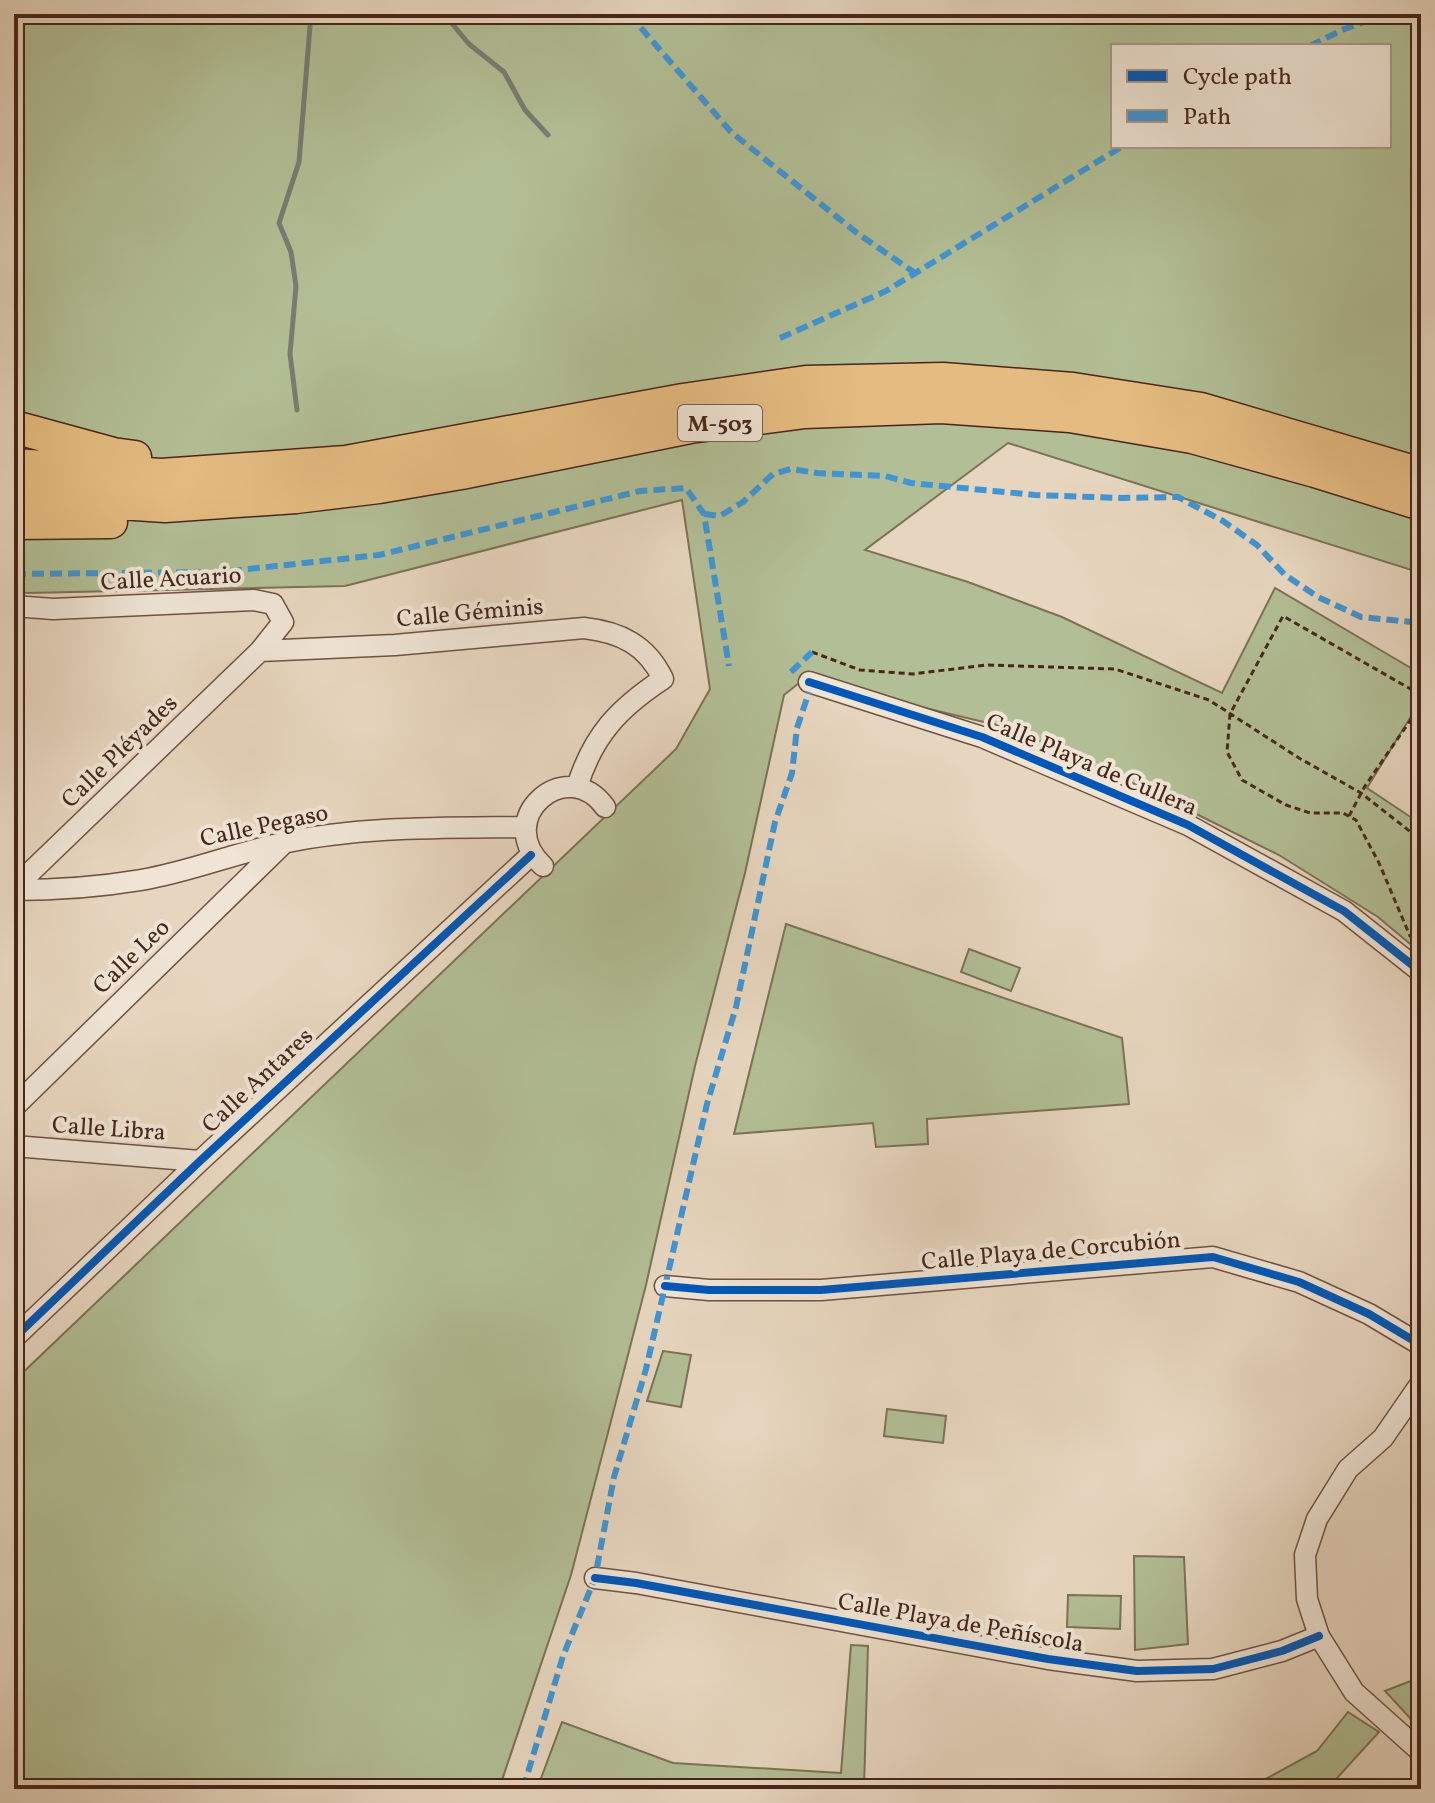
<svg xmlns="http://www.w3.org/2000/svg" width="1435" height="1803" viewBox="0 0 1435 1803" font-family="Vollkorn,serif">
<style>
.green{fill:#b2be95;stroke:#7d7257;stroke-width:2;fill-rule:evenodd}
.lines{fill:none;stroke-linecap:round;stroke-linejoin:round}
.stream{stroke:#777e74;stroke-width:5}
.minor-casing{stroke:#705242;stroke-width:23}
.trunk-casing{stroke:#482619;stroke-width:35}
.path{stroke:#482619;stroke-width:3;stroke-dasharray:6 4;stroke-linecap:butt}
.minor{stroke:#efe4d5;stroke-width:20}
.trunk{stroke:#e4bb80;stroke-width:32}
.quiet{stroke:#4095d4;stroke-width:6;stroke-dasharray:12 6;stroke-linecap:butt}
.cycleway-casing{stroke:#efe4d5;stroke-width:13}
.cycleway{stroke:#0057b8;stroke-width:8}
.labels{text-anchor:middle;stroke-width:8;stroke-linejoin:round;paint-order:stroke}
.shield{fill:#efe4d5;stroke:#7a5f51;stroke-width:2}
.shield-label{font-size:22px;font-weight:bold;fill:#482619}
.street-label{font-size:24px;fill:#482619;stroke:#efe4d5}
</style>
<rect width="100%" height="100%" fill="#e7d6bf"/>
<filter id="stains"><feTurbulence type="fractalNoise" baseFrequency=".0025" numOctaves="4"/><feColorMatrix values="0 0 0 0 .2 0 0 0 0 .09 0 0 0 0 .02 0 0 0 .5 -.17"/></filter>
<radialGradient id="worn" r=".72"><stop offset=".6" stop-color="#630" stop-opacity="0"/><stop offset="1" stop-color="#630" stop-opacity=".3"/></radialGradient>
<path class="green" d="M14,14H1421V573L1008,443L865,550L968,582L1062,617L1222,693L1275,588L1421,674V700L1367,788L1421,824V953L1378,917L1279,855L1154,793L1013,729L804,679L784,695L745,873L695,1066L646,1285L611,1421L571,1575L499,1789H14V1381L676,749L710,689L682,500L345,586L27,593L14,591ZM1113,46H1389V146H1113Z
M786,924L1122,1038L1129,1104L927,1119L928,1144L876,1147L873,1123L734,1134Z
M969,949L1020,968L1011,991L961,972Z
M663,1351L691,1355L681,1407L647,1401Z
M887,1409L946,1416L943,1443L884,1436Z
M1134,1556L1184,1557L1188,1644L1135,1650Z
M1068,1595L1121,1596L1120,1629L1067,1627Z
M851,1645L868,1646L864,1789H537L562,1722L673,1763L841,1773Z
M1421,1677V1730L1385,1691Z
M1348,1712L1379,1732L1327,1789H1247L1317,1751Z"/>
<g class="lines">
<path class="stream" d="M444,14L469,44L504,72L525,110L548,135
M297,410L290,354L296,286L291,252L279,223L299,162L311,14"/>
<g class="minor-casing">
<path id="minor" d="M14,606L53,609L254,600L273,604L283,622L260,651L14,888
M260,651L395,645L584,628C620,632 647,645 663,679C619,708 593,735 577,787
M809,682L982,737L1188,825L1344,911L1421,972
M543,866C492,818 567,754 605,807
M14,890C57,890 99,887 141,880C189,872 235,853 283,843C362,826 445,828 526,827
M14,1107L285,842
M14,1146L200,1161
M665,1286L709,1290H821L1213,1257L1299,1282L1369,1314L1421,1345
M14,1338L200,1161L531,855
M1421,1383L1383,1438L1348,1469L1317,1519L1305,1555L1307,1599L1319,1636L1354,1692L1421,1752
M595,1578L636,1583L1048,1659L1137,1671L1213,1669L1282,1651L1319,1636"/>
</g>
<g class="trunk-casing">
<path id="trunk" d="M14,427L113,454L135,457
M14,465L161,475L346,462L683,400L806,382L943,379L1073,389L1201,409L1421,474
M14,496L165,506L296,497L379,487L461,473L690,427L805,412L941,407L1070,416L1192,437L1315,471L1421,504
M14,523L111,522"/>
</g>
<path class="path" d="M812,652L860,670L913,674L986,665L1115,669L1209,700L1299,758L1361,793L1421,840
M1421,695L1283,616L1230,714L1227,752L1242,780L1286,805L1310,813H1343L1356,820L1379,863L1410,936L1421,943
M1349,816L1365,786L1421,705"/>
<use href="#minor" class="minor"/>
<use href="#trunk" class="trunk"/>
<path class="quiet" d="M629,14L731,132L857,233L915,273
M1310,46L1342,30L1385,14
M780,338L886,291L1123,146
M704,514L720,516L743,502L773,474L791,469L817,473L885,476L911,483L1035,495L1122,498L1178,497L1223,521L1257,545L1285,575L1318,597L1361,617L1421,623
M14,574L220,572L379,555L640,491L686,488L704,514L729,666
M791,672L812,652
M523,1789L563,1656L595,1578L614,1477L646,1369L707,1104L736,1007L775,822L792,773L797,728L809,692"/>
<g class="cycleway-casing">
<path id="cycleway" d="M809,682L982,737L1188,825L1344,911L1421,972
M665,1286L709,1290H821L1213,1257L1299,1282L1369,1314L1421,1345
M14,1338L200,1161L531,855
M595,1578L636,1583L1048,1659L1137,1671L1213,1669L1282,1651L1319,1636"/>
</g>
<use href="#cycleway" class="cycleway"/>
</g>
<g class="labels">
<rect class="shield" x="678" y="405" width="84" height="36" rx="6"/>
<g class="shield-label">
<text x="720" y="431">M-503</text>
</g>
<g class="street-label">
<text transform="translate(171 578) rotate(-3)" y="8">Calle Acuario</text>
<text transform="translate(470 612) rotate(-5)" y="8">Calle Géminis</text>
<text transform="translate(119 751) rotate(-44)" y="8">Calle Pléyades</text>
<text transform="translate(1092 764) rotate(23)" y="8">Calle Playa de Cullera</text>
<text transform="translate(264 825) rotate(-12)" y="8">Calle Pegaso</text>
<text transform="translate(131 956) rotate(-44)" y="8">Calle Leo</text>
<text transform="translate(257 1080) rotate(-43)" y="8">Calle Antares</text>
<text transform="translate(109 1128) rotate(4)" y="8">Calle Libra</text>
<text transform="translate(1051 1250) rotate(-5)" y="8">Calle Playa de Corcubión</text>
<text transform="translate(961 1622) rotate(10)" y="8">Calle Playa de Peñíscola</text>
</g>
</g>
<rect width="1435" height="1803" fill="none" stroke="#e7d6bf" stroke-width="48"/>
<rect x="16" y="16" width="1403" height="1771" fill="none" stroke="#482619" stroke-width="4"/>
<rect x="24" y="24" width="1387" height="1755" fill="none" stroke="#482619" stroke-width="2"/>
<rect x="1111" y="44" width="280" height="104" fill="#efe4d5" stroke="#ac988a" stroke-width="2"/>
<rect x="1127" y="70" width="40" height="12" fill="#0057b8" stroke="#ac988a" stroke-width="2"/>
<text x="1183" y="84" font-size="24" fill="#482619">Cycle path</text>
<rect x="1127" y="110" width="40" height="12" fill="#4095d4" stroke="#ac988a" stroke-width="2"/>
<text x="1183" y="124" font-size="24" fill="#482619">Path</text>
<rect width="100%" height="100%" filter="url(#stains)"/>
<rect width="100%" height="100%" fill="url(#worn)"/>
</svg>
